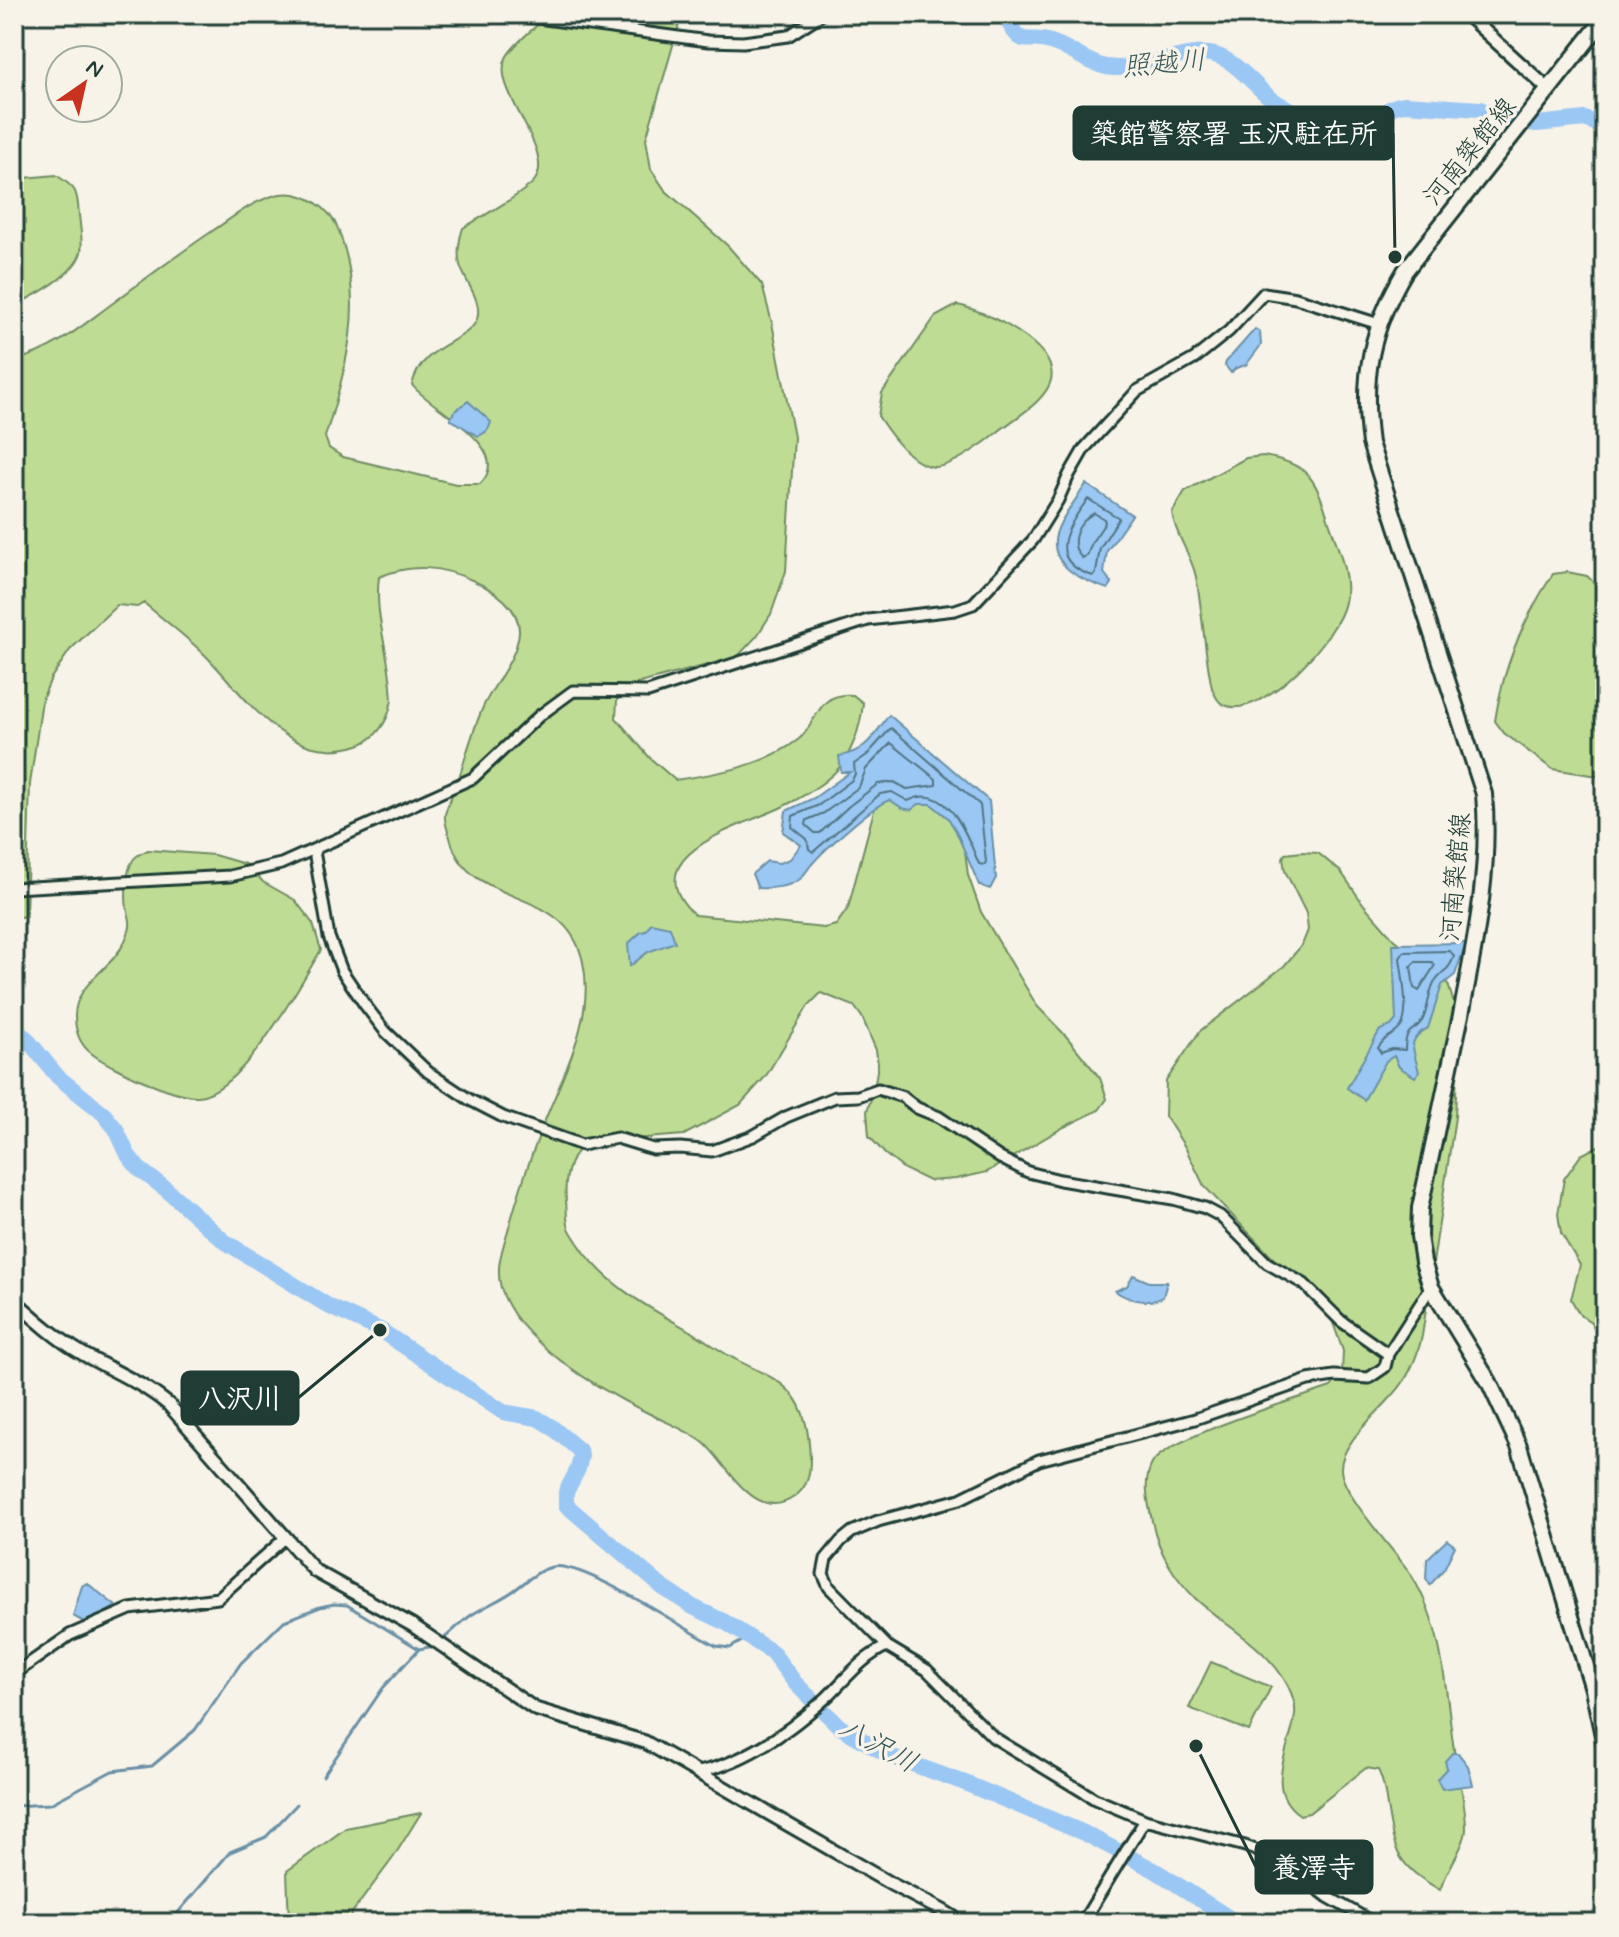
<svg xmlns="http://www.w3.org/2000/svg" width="1619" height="1937" viewBox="0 0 1619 1937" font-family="Mynerve,'Klee One',sans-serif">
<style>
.green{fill:#bfdc94;stroke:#6f8c64;stroke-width:2}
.water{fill:#9bc7f4;stroke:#6990a7;stroke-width:2}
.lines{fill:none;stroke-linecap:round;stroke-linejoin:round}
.shore{stroke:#517481;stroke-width:2}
.stream{stroke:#6990a7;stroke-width:3}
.river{stroke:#9bc7f4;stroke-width:16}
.minor-casing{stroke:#1f3d34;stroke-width:15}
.tertiary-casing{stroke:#1f3d34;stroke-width:17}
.primary-casing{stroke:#1f3d34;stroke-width:20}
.minor{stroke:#f7f3e8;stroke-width:9}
.tertiary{stroke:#f7f3e8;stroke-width:11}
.primary{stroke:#f7f3e8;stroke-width:14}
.labels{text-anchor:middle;stroke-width:7;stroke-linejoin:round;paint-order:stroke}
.street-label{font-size:26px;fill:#1f3d34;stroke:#f7f3e8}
.water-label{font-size:28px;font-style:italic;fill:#38595a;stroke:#f7f3e8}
.leader{fill:none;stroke:#1f3d34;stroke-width:3}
.callout-dot{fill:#1f3d34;stroke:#f7f3e8;stroke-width:3}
.callout{fill:#1f3d34;stroke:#1f3d34;stroke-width:3}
.callout-label{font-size:28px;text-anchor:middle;font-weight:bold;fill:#fff}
</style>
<rect width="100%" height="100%" fill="#f7f3e8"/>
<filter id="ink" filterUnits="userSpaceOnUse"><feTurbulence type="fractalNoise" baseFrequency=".0125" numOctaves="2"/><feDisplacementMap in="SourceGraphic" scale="16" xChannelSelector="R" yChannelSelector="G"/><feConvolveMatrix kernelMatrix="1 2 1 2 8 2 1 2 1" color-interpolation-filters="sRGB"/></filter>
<g filter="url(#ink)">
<path class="green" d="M550,14H682L646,139L651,169L665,190L728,246L762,285L772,323L794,437L786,571L771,614L757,636L737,657L636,684L617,700L616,718L650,758L675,780C716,774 765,766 799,739C817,725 816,691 853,695L863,703C861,726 851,759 832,775C818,788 797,800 780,808C741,826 631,856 695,915L824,928L836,925L848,908L882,780L945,789L964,843L968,875L981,912L1037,1006L1066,1036L1100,1078L1107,1099L1099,1110L1064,1127L987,1172L956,1179L929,1181L904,1169L885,1154L869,1136L867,1111L874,1090L878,1064L876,1050L862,1017L854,1006L821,993L808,1006L766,1076L740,1105L684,1135L584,1143C569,1158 564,1179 566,1201C567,1209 566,1220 569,1228C571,1233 575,1238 578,1243C605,1285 648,1307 690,1331C705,1339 719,1351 735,1359C753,1369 775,1376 789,1391C806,1408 809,1435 810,1458C810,1475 808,1487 794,1497C755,1525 727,1463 704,1443C687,1430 667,1423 648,1413C600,1390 517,1342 501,1288C495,1266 503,1248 509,1227C518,1195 528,1164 540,1133C560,1079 596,1021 583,962C566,883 470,910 451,841C449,833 444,823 445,815C447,804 454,792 458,781C466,756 473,729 484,705C495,682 517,659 519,632C520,607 494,590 474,581C442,566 412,563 379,577C374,614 388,649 391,686C391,692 393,699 391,704C388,722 375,740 358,745C288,768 247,697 205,655C186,636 164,620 144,603L137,607L117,605L70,650L51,678L42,700L30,784L26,916L14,918V361C56,349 79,328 113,303C145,279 177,255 211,232C232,218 255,199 280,194C304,190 330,208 338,229C366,299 347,368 325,437L329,448L343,457L456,484H480C517,448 429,408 412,385C422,343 468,343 477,319C483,301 465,282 460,265C457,254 459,239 463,228C477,220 527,191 535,180C556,150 490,89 506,58C513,44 538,25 550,14Z
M56,175C78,189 77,191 79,215C80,226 83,241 81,252C75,275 34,296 14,306V179Z
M957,305C984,310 1059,345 1051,380C1046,401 1015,418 999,431C986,442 954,466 936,467C913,468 889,433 878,416L882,393L935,317Z
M1263,456C1307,463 1315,477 1328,518C1336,544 1351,575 1345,602C1339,636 1264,718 1227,706C1218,704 1215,695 1212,688C1204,651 1203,613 1196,577C1191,553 1176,538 1172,513L1185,491L1246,458Z
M1567,572L1587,576L1605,593V777L1552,769L1504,733L1495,721C1503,667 1523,619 1553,574Z
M148,850L214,855L248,865L263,882L295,900L313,924L321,950C299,986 242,1093 198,1096C180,1097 135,1078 118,1069C93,1057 75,1047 75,1016C75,983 111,970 124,943C126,938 130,931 130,926C131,920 128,913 127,908C125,896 126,870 133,860C136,855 142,853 148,850Z
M1302,852L1318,853L1341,872L1364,905L1393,938L1448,984L1455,1007L1459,1026L1455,1117L1422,1336C1417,1358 1409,1378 1393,1395C1378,1413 1341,1443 1341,1468C1340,1492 1392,1548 1407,1569C1444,1621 1445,1689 1454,1750C1458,1775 1466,1803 1466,1829C1466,1844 1445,1873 1440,1890C1396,1864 1395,1854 1387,1806C1385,1793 1384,1781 1378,1770L1366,1768L1309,1813L1300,1815C1262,1789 1291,1748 1295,1715C1296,1706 1292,1694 1288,1686C1267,1646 1227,1628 1196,1599C1173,1576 1159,1553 1152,1521C1148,1502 1142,1480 1153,1462C1169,1437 1297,1399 1331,1387L1342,1373L1343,1351L1332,1320L1204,1186L1185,1147L1165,1116L1166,1081L1200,1031L1284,966L1302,945L1308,930L1306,913L1285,871L1283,858L1285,854Z
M1600,1145H1605V1354L1591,1322L1580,1315L1571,1299L1580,1265L1561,1233L1558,1214L1564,1179L1581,1155Z
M1211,1662L1271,1687L1249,1731L1189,1708Z
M421,1813L393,1858L352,1913L351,1923H289L287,1871L346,1828Z"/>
<path class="water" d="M1255,329L1260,332L1261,345L1246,365L1236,368L1231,373L1225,365L1226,362Z
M468,401L491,422C489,430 486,433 478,436L450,419L455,411Z
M1086,484L1132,515L1107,551L1104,573L1112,583L1108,589C1077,579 1040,561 1061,522C1068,509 1078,497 1086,484Z
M889,715L989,801L996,878L990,889L979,885L956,831L948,818L931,804H919L911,810L902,808L890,800C874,804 824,850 812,864C808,868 804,876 800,879C790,887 770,889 758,888L752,874L767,861L779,863L790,859L801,845L783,832L786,811L814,798L850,772H841L839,756C865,753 874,735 889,715Z
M651,923L670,927L675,942L648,952L630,966L628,944L641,932L646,931Z
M1466,943L1455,975L1442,985L1428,1028C1405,1040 1414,1050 1419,1072L1415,1077L1399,1067L1394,1056L1386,1061L1364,1100L1347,1088L1380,1030L1391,1026L1396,1020L1393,944Z
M1133,1275L1149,1282H1167L1163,1297C1149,1305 1128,1300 1115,1291L1127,1286Z
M1447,1540L1455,1546L1444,1569L1430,1585L1426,1578L1427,1559Z
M87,1583L116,1606L86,1623L73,1616L82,1586Z
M1452,1753H1458L1468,1766L1473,1785L1442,1789L1437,1779L1447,1768L1445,1761Z"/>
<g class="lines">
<path class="shore" d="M1088,499L1119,518L1100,548L1096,573L1093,576C1044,561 1068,525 1088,499Z
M1094,513L1104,519L1105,523L1092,542L1087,556L1082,558C1067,543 1078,522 1094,513Z
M891,728L980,805L986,862L984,865L979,864C967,836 948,780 908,801L892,792L880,794L813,852L809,849L807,839L792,827L793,816L819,805L852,780L855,774L854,764L867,755Z
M891,743L936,779V785L907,789L894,782L878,784L849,806L820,833H815L806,825L807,820L824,813L859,787L866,769Z
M1404,952L1450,951L1454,956C1449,972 1442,970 1435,981C1428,992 1429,1007 1423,1019C1415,1034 1405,1025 1405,1050L1392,1049L1381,1053L1378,1048C1387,1033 1393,1038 1401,1027C1410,1014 1402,974 1400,958Z
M1415,962H1432L1435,965L1419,991L1414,988L1411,966Z"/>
<path class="stream" d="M441,1641C451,1633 462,1621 473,1614C487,1605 503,1599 516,1589C527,1581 538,1570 552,1567C583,1560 684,1629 716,1646L730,1648L749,1637
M323,1776L383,1688L419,1649L434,1646
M14,1806L50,1804L112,1771L152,1766L195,1730L241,1663L284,1621L320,1607L334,1604L347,1605L419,1649
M169,1923L230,1852L266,1837L297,1804"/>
<path class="river" d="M1004,14C1024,55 1025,31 1056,44C1074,51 1087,63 1106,67C1143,73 1186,47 1215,55C1236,61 1252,83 1268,96C1289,114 1345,129 1372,119C1385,114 1390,105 1405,104L1480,109L1501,119L1537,124L1585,119L1605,127
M14,1030L26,1038L58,1077L102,1112L116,1129L128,1155L139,1169L167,1190L224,1241L330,1307L380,1330L503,1412L537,1418L552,1427L579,1450L581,1456L578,1469L566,1492V1505L662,1587L693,1607L725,1622L772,1652L796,1684L840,1727L890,1756L965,1783L1084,1833L1156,1871L1237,1923"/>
<g class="minor-casing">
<path id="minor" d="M508,14L708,41L743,42L788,36L822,14
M314,851L329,937L342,971L365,1005L385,1031L428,1072L470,1100L503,1117L582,1145L617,1138L653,1149L680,1148L712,1151L753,1136L786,1117L835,1097L858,1096L878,1089L903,1097L917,1108L939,1117L1000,1158L1028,1172L1060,1180L1173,1199L1205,1208L1220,1216L1267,1263L1304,1284L1341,1321L1388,1354
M14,888L230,876L281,864L473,778L539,716L573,691L648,692L868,620L955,610L973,604L1033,540L1058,500L1069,475L1084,449L1137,391L1194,359L1229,331L1264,293L1296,298L1379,324
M14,1674L70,1635L130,1609L218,1598L285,1538
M699,1772C746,1762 791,1730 826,1698C846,1679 862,1657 887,1646
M1082,1923L1145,1820
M1374,1923L1328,1897L1286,1865L1266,1854L1245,1846L1145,1820L1095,1799L993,1737L927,1670L887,1646L829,1587L823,1574L826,1559L841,1541L852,1532L878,1521L960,1499L1039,1460L1195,1419L1308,1380L1334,1376L1369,1378L1385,1367L1388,1354L1431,1287"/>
</g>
<g class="tertiary-casing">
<path id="tertiary" d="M1466,14L1548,89
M14,1300C36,1320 57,1339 83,1354C113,1371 143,1383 169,1405L315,1571L412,1625L535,1709L645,1742L891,1884L943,1911L953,1917L956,1923"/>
</g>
<g class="primary-casing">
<path id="primary" d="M1605,18L1405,271C1371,328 1361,377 1370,443L1484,794C1491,868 1475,942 1461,1015C1447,1079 1434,1143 1420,1208L1419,1236L1423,1262L1431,1287L1489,1382L1519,1446L1593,1689L1605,1745"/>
</g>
<use href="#minor" class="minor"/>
<use href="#tertiary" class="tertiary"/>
<use href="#primary" class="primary"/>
</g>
</g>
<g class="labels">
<g class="street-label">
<text transform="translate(1469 151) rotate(-51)" y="9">河南築館線</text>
<text transform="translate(1455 877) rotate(-85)" y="9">河南築館線</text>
</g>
<g class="water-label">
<text transform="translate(1164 62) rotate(-5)" y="10">照越川</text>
<text transform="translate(879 1744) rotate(29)" y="10">八沢川</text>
</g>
</g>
<path class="leader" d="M1395 257L1393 133M380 1330L298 1398M1196 1746L1256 1867"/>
<g class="callout-dot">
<circle cx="1395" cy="257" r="8"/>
<circle cx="380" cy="1330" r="8"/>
<circle cx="1196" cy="1746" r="8"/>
</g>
<g class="callout">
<rect x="1074" y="107" width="319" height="52" rx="8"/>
<rect x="182" y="1372" width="116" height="52" rx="8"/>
<rect x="1256" y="1841" width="116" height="52" rx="8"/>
</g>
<g class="callout-label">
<text x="1234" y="143">築館警察署 玉沢駐在所</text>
<text x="240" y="1408">八沢川</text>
<text x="1314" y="1877">養澤寺</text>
</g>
<rect width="1619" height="1937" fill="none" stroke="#f7f3e8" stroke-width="48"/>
<rect x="24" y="24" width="1571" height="1889" fill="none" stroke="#1f3d34" stroke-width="3" filter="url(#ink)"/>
<g transform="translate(84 84) rotate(34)"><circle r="38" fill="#f7f3e8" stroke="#a1aaa0" stroke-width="2"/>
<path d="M0-6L14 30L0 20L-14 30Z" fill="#c8321e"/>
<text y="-12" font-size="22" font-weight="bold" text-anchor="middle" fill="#1f3d34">N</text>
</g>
</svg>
